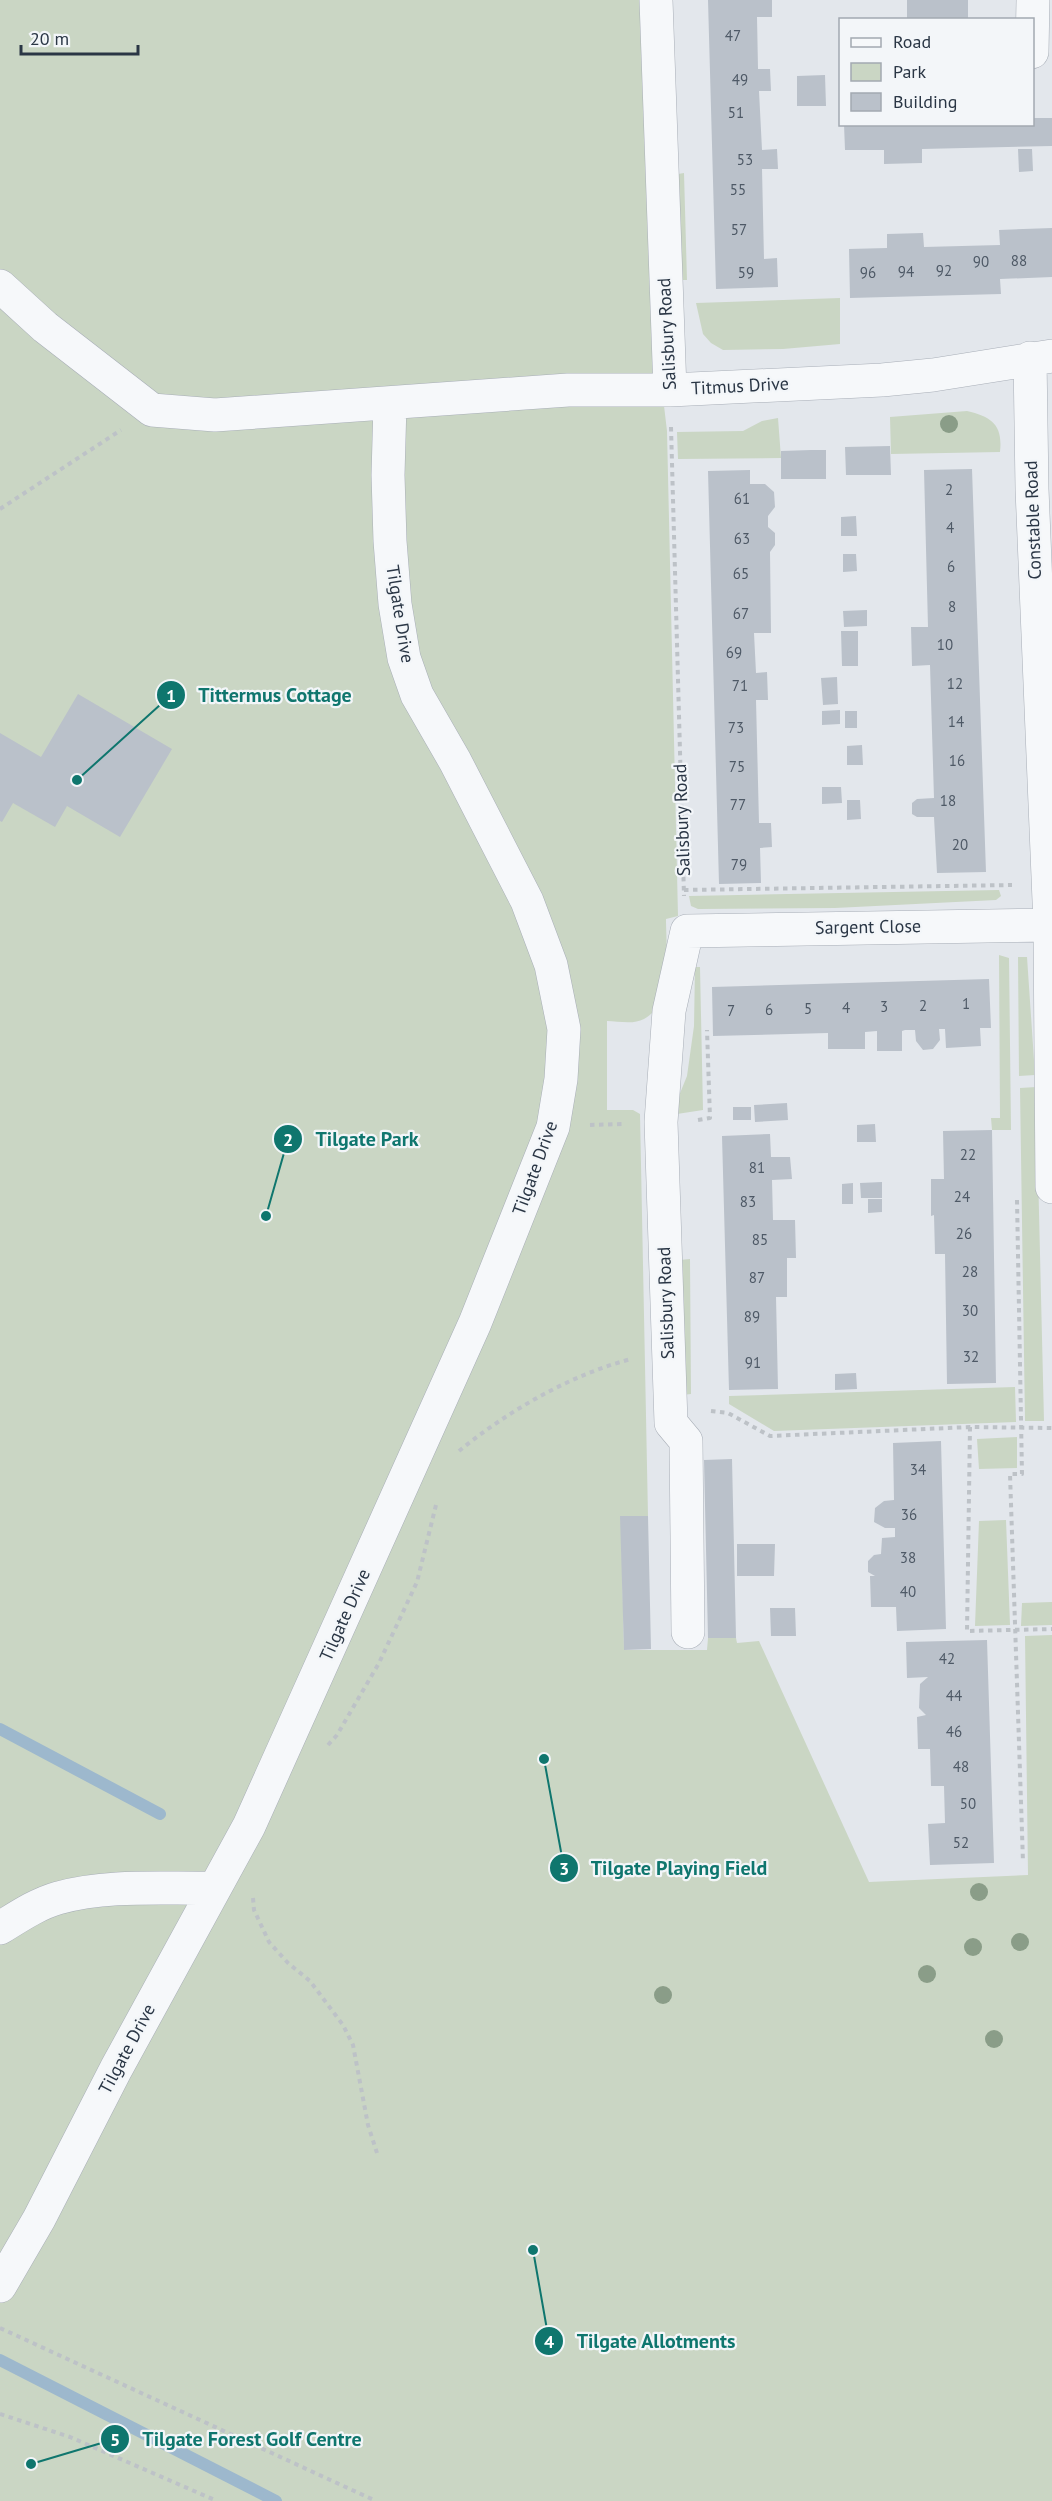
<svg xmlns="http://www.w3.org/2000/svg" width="1052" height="2501" viewBox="0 0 1052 2501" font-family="'PT Sans',sans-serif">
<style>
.green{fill:#cad6c4}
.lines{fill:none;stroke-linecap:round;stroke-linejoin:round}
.stream{stroke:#9db8cd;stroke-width:12}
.building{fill:#bac1ca}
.minor-casing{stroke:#a8aeb7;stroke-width:34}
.path{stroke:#bdc2c7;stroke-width:4;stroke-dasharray:4.5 4.5;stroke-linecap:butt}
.minor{stroke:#f6f8fa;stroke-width:33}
.tree{fill:#8a9d88}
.labels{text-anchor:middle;stroke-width:4.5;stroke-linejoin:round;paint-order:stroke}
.number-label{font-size:15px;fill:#4e5966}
.street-label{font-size:18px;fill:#2a3645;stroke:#f3f6f9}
.leader{fill:none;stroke:#0f766e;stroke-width:2}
.callout-dot{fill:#0f766e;stroke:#f3f6f9;stroke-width:2}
.mark-label{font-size:18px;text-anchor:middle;font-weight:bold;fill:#fff}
.callout-label{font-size:20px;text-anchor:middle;font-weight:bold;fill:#0f766e;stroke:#f3f6f9;stroke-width:4.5;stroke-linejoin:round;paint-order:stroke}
</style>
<rect width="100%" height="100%" fill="#e3e7ec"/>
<path class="green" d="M0,0H643L652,305L667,431L678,916L666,919C666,946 673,1004 644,1019C633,1025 618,1021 607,1021V1110H633L640,1114L648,1516H621L624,1650H707L708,1638H736L737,1643L759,1641L869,1882L1028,1875L1025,1636L1052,1635V2501H0Z
M684,173L687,280H680L678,174Z
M840,298V344L783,349L723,350L711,343L703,334L696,303Z
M967,411C992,417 1003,425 1000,452L891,454L890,417Z
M778,418L781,458L678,459L677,432L743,431L762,421Z
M999,890L1001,896L996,900L835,908L698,909L691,906L689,896Z
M999,955L1009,958L1011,1130H992L991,1118H1000Z
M1018,957H1027L1035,1075L1019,1076Z
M695,967H700L703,1110L677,1114L674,1108L687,1076L694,1026Z
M1036,1087L1044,1421H1025L1020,1088Z
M690,1259L691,1394L682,1395L680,1260Z
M1015,1387L1016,1422L774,1431L729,1404V1396Z
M1017,1437V1468L979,1469L977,1439Z
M1006,1520L1010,1625L975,1626L979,1521Z
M1052,1602V1625L1021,1626L1022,1603Z"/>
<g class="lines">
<path class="stream" d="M0,1729L160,1814
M0,2360L276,2501"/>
</g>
<path class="building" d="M708,0H772V17H757L758,69H770L771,91H759L762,150L777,149L778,169H762L764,259L777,258L778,287L716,289Z
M907,0H968V20H907Z
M825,75L826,106H797V76Z
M1032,118H1052V146L922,149V163L884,164V150H845L844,124H1032Z
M1018,149H1032L1033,171L1019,172Z
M1052,228V277L1000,279L1001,294L850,298L849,249L887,248V234L923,233L924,247L1000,245L999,230Z
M890,446L891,475H846L845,447Z
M811,450H826V479H781V451Z
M972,469L986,872L937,873L934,817H917L912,814V803L917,799L934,798L930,665L912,666L911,627H928L924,470Z
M750,470V484H765L774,492L775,507L768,516V527L775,533V545L770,552L771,633H754L756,673L767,672L768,700H756L759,823H771L772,847L760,848L761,883L719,884L708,471Z
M856,516L857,536H841V517Z
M843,554H856L857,571L843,572Z
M867,610V626L844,627L843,611Z
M841,631H858V666H842Z
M837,677L838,704L823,705L821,678Z
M78,694L172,749L120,837L67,806L55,827L13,803L2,822L0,821V733L41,757Z
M840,710V724L822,725V711Z
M845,711H857V728H845Z
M862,745L863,765H847V746Z
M822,787H841L842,803L822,804Z
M847,800H860L861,819L847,820Z
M989,979L991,1028H980L981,1046L946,1048L945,1029H939L940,1040L933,1049L923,1050L916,1041L915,1030H905L902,1031V1051H877V1031L865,1032V1049H828V1033L713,1036L712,987Z
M787,1103L788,1120L755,1122L754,1105Z
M733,1107H751V1120H733Z
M875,1124L876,1142H857V1125Z
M992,1130L996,1383L947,1384L945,1254H935L934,1215L931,1216V1179H944L943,1131Z
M770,1134L771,1157H790L792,1179L772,1180L773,1220H795L796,1258H787V1297H776L778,1389L729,1390L722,1136Z
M882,1182V1198H861L860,1183Z
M853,1183V1204H842V1184Z
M868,1199H882V1212L868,1213Z
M856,1373L857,1389L835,1390V1374Z
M941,1441L946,1629L897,1631L896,1607H871L870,1576H875L868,1572V1561L874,1555L881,1554L882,1538L895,1537V1528H885L874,1522L875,1508L884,1501L894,1500L893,1443Z
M732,1459L736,1638H708L704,1460Z
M620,1516H648L651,1649L624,1650Z
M737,1544H775L774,1576H737Z
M770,1608H795L796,1636H771Z
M987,1640L994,1863L930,1865L928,1824L945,1823L944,1786H931L930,1749H918L917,1717L926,1715L919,1708L920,1684L928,1677L907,1678L906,1642Z"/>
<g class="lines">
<g class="minor-casing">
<path id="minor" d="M656,0L670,390
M1032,52L1033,0
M0,286L45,327L152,410L215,415L568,390H670L882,380L933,375L1052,356
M1030,358L1032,489L1050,925L1052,1187
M688,1632L686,1441L671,1423L661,1122L669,1011L687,931L1050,925
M0,1928C18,1917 37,1904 58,1898C108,1884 164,1889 215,1888
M0,2286L39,2219L116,2069L249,1826L475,1323L553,1127L561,1079L564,1029L551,965L527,901L455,761L417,695L404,658L395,604L390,541L388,475L390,404"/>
</g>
<path class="path" d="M671,427L684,896
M0,509L121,430
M684,890L1012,885
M698,1120L710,1118L707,1030
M590,1125L625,1124
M1017,1200L1022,1474H1010L1023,1862
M711,1411L728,1413L770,1436L970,1427L1052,1428
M970,1427L967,1631L1052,1629
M459,1451C508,1411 570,1375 631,1359
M328,1745L337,1735L379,1663L417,1582L436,1505
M253,1898L254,1910L269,1942L288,1963L310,1981L343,2025L353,2045L368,2125L377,2153
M0,2328L376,2501
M0,2414L70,2437L217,2501"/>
<use href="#minor" class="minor"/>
</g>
<g class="tree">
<circle cx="949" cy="424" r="9"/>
<circle cx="979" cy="1892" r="9"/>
<circle cx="1020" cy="1942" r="9"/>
<circle cx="973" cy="1947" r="9"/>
<circle cx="927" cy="1974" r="9"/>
<circle cx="663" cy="1995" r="9"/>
<circle cx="994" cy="2039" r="9"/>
</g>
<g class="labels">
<g class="number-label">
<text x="733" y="41">47</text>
<text x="740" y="85">49</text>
<text x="736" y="118">51</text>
<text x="745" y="165">53</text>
<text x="738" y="195">55</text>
<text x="739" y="235">57</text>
<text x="1019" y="266">88</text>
<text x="981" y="267">90</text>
<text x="944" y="276">92</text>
<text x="906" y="277">94</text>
<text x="746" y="278">59</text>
<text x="868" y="278">96</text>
<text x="949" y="495">2</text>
<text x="742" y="504">61</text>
<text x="950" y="533">4</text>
<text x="742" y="544">63</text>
<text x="951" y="572">6</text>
<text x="741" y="579">65</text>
<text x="952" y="612">8</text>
<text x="741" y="619">67</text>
<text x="945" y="650">10</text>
<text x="734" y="658">69</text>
<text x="955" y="689">12</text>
<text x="740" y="691">71</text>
<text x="956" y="727">14</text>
<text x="736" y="733">73</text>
<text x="957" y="766">16</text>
<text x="737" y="772">75</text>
<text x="948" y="806">18</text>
<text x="738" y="810">77</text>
<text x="960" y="850">20</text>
<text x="739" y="870">79</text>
<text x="966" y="1009">1</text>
<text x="923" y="1011">2</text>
<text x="884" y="1012">3</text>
<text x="846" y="1013">4</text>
<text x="808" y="1014">5</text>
<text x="769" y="1015">6</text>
<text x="731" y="1016">7</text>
<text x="968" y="1160">22</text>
<text x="757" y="1173">81</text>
<text x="962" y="1202">24</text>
<text x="748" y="1207">83</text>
<text x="964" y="1239">26</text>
<text x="760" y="1245">85</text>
<text x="970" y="1277">28</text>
<text x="757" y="1283">87</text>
<text x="970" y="1316">30</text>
<text x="752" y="1322">89</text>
<text x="971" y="1362">32</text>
<text x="753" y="1368">91</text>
<text x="918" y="1475">34</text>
<text x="909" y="1520">36</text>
<text x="908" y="1563">38</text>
<text x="908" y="1597">40</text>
<text x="947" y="1664">42</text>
<text x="954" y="1701">44</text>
<text x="954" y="1737">46</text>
<text x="961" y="1772">48</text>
<text x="968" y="1809">50</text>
<text x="961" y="1848">52</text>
</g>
<g class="street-label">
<text transform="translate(667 334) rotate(-93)" y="6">Salisbury Road</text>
<text transform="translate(740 386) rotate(-3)" y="6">Titmus Drive</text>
<text transform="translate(1033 520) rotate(-92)" y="6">Constable Road</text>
<text transform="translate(400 614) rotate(81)" y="6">Tilgate Drive</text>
<text transform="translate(682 820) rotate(-92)" y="6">Salisbury Road</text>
<text transform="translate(868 927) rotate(-1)" y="6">Sargent Close</text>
<text transform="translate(535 1168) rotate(-70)" y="6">Tilgate Drive</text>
<text transform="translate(666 1303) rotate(-92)" y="6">Salisbury Road</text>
<text transform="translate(345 1615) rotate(-66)" y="6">Tilgate Drive</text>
<text transform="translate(127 2049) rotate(-62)" y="6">Tilgate Drive</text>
</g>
</g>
<path class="leader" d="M77 780L171 695M266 1216L288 1139M544 1759L564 1868M533 2250L549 2341M31 2464L115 2439"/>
<g class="callout-dot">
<circle cx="77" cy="780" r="6"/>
<circle cx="266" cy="1216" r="6"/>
<circle cx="544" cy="1759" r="6"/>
<circle cx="533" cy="2250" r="6"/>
<circle cx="31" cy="2464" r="6"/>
<circle cx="171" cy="695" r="15"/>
<circle cx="288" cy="1139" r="15"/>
<circle cx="564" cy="1868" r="15"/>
<circle cx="549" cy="2341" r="15"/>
<circle cx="115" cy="2439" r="15"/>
</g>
<g class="mark-label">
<text x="171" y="702">1</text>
<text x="288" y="1146">2</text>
<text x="564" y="1875">3</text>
<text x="549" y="2348">4</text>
<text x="115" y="2446">5</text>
</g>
<g class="callout-label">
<text x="275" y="702">Tittermus Cottage</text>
<text x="367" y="1146">Tilgate Park</text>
<text x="679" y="1875">Tilgate Playing Field</text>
<text x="656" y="2348">Tilgate Allotments</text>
<text x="252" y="2446">Tilgate Forest Golf Centre</text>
</g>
<rect x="839" y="18" width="195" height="108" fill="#f3f6f9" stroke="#a3a9b1" stroke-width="1.5"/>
<rect x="851" y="38" width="30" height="9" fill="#f6f8fa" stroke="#a3a9b1" stroke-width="1.5"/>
<text x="893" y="48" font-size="18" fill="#2a3645">Road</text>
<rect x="851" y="63" width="30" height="18" fill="#cad6c4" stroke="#a3a9b1" stroke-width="1.5"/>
<text x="893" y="78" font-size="18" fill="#2a3645">Park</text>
<rect x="851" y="93" width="30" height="18" fill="#bac1ca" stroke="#a3a9b1" stroke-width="1.5"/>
<text x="893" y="108" font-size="18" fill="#2a3645">Building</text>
<path d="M21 45v9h117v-9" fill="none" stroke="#2a3645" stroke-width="3"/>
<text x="30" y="45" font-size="18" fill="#2a3645" stroke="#f3f6f9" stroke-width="4.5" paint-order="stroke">20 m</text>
</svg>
